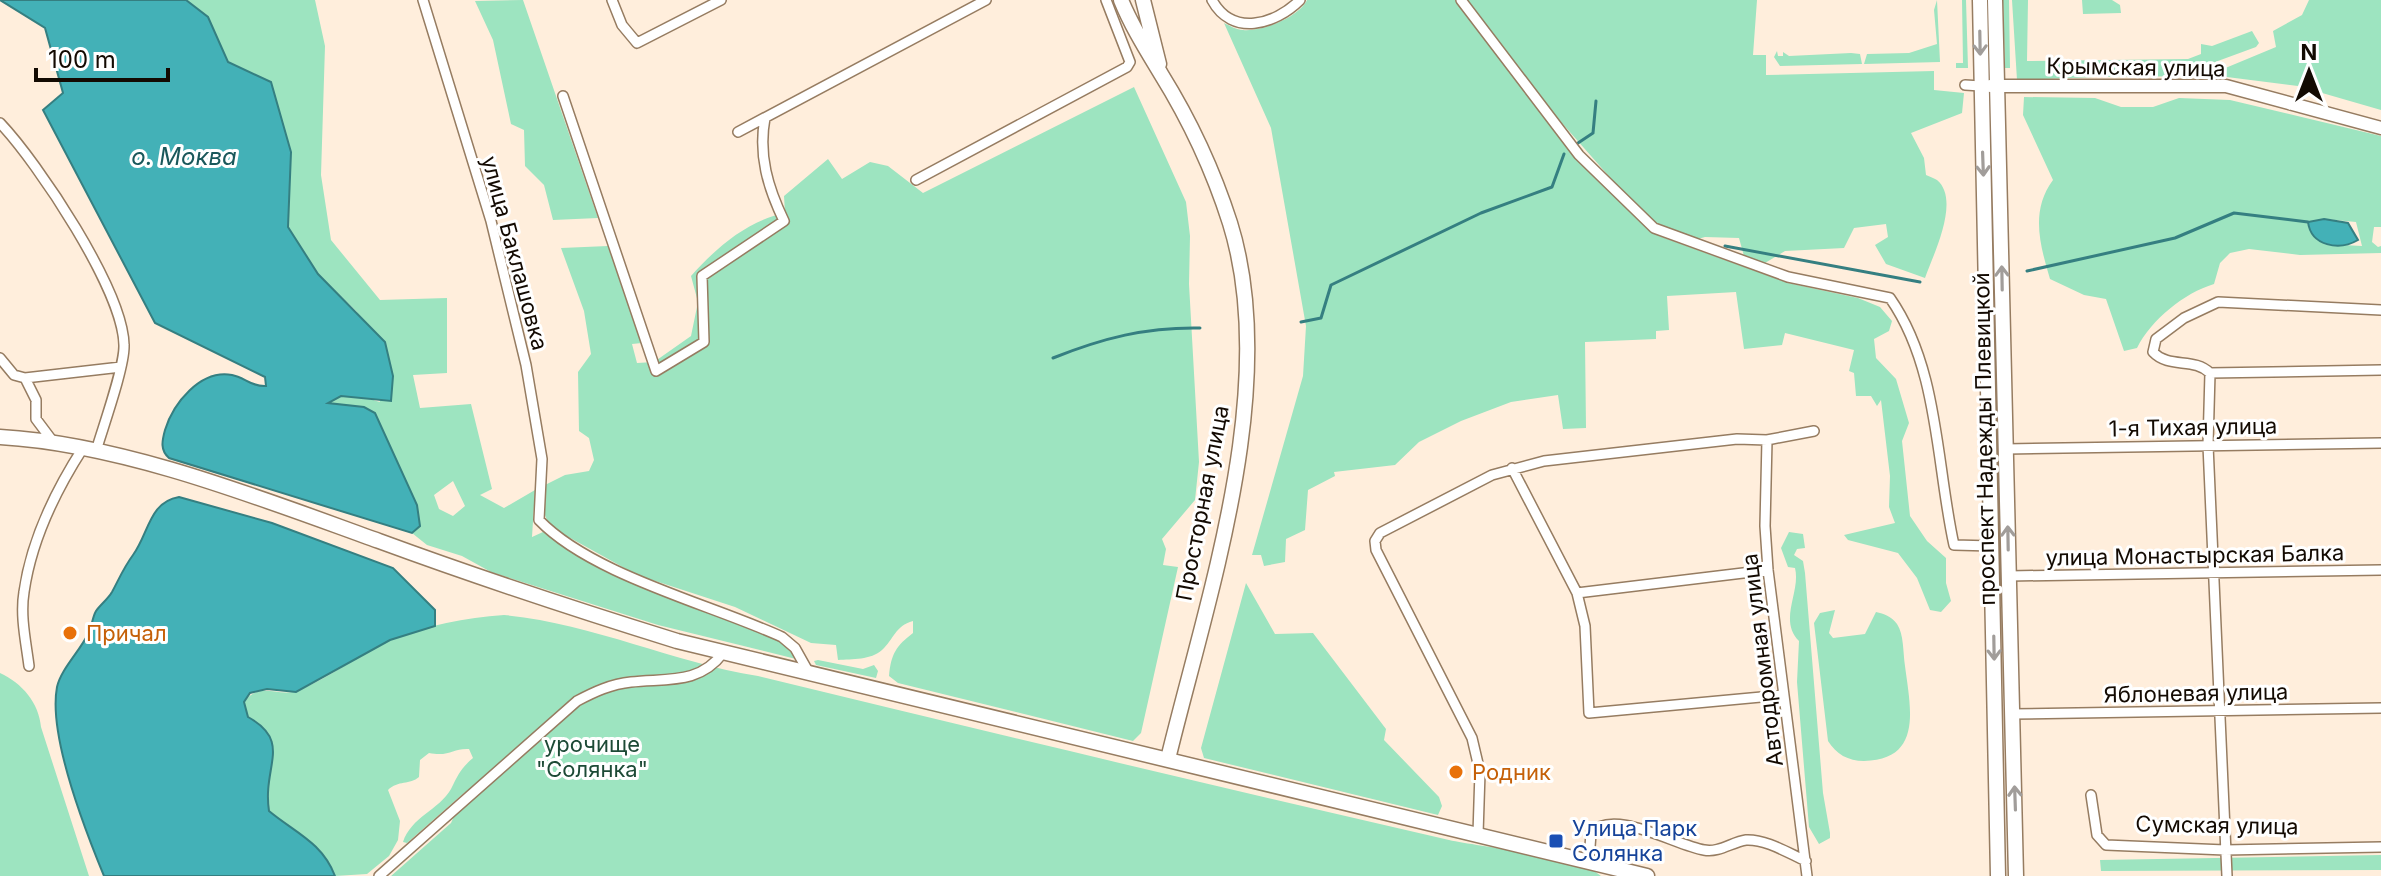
<svg xmlns="http://www.w3.org/2000/svg" width="2381" height="876" viewBox="0 0 2381 876" font-family="Inter,sans-serif">
<style>
.green{fill:#9de4c0;fill-rule:evenodd}
.water{fill:#43b1b7;stroke:#357f81;stroke-width:2}
.lines{fill:none;stroke-linecap:round;stroke-linejoin:round}
.stream{stroke:#357f81;stroke-width:3}
.minor-casing{stroke:#967c61;stroke-width:12}
.tertiary-casing{stroke:#967c61;stroke-width:15}
.secondary-casing{stroke:#967c61;stroke-width:17}
.primary-casing{stroke:#967c61;stroke-width:17}
.minor{stroke:#fff;stroke-width:9}
.tertiary{stroke:#fff;stroke-width:12}
.secondary{stroke:#fff;stroke-width:14}
.primary{stroke:#fff;stroke-width:14}
.oneway{stroke:#a19d9a}
.food-dot{fill:#e8710a;stroke:#fff;stroke-width:3}
.transit-dot{fill:#1a4fb4;stroke:#fff;stroke-width:3}
.labels{text-anchor:middle;stroke-width:6;stroke-linejoin:round;paint-order:stroke}
.street-label{font-size:22px;fill:#130a02;stroke:#fff}
.food-label{font-size:22px;fill:#c56008;stroke:#fff;text-anchor:start}
.park-label{font-size:22px;fill:#1d4a36;stroke:#fff}
.transit-label{font-size:22px;fill:#164399;stroke:#fff;text-anchor:start}
.water-label{font-size:24px;font-style:italic;fill:#1a585b;stroke:#fff}
</style>
<rect width="100%" height="100%" fill="#ffeedc"/>
<path class="green" d="M186,0H315L325,46L321,175L331,240L380,300L447,298V373L413,375L420,408L471,404L492,489L480,495L504,508L535,490L532,537L543,532L569,548L782,640L796,659L658,625L491,572L462,556L427,545L412,533L420,526C412,479 374,441 345,404H328C340,390 363,397 380,402L357,312L318,274L288,227L291,152L271,82L228,62L208,17ZM453,481L465,506L453,516L439,509L434,495Z
M523,0L598,218L553,220L544,185L525,166L524,130L511,124L493,40L475,1Z
M1307,0H1455L1579,161L1659,236L1788,283L1858,298L1880,307L1892,321L1889,331L1874,339L1876,358L1896,379L1909,423L1902,441L1910,516L1927,541L1946,558V583L1951,601L1941,612L1930,610L1917,578L1898,553L1848,540L1844,535L1895,523L1889,507L1890,476L1881,400L1877,406L1871,396H1856L1854,373L1849,371L1854,350L1785,333L1782,345L1744,349L1736,292L1667,296L1669,330L1656,331V339L1585,342L1586,428L1563,429L1558,395L1511,402L1461,421L1419,442L1395,465L1334,472L1335,476L1308,490L1305,530L1286,539L1285,562L1264,566L1261,555H1252L1303,376L1306,326L1271,128L1224,23C1230,26 1237,30 1243,30C1262,32 1299,17 1307,0Z
M1466,0H1757L1753,55H1766V75L1934,71V90L1964,93L1962,113L1911,133L1924,158L1926,175C1930,177 1934,178 1937,180C1961,200 1933,255 1925,278L1886,264L1875,245L1888,237L1886,224L1854,228L1844,248L1785,251L1765,263L1744,256L1739,238L1705,237L1694,240L1657,224L1637,208L1538,96Z
M1937,0L1940,62L1864,64L1867,54L1909,53L1937,44L1934,10Z
M1962,0H1966L1968,68H1956V63H1963Z
M2003,0H2009L2010,68H2005Z
M2012,0H2028L2027,61L2188,59L2201,54V44L2212,46L2252,31L2259,43L2256,47L2207,65L2203,69V76L2104,77L2096,74L2095,77L2017,80Z
M2082,0H2112L2120,5L2121,13L2083,14Z
M2309,0H2381V110L2298,86L2219,76L2223,69L2276,47L2273,31L2302,15Z
M1777,51L1778,56H1783V52L1789,56L1851,53L1860,54L1862,64L1780,66L1774,57Z
M1134,87L1186,202L1190,236L1189,284L1199,462L1195,500L1162,539L1166,549L1163,565L1178,567L1141,733L1133,741L898,683L889,676C891,654 896,646 913,633V621C895,626 894,639 882,650C871,660 852,659 838,660L836,645L811,643L735,607L637,575L554,529C541,515 542,504 543,486L565,475L589,471L594,460L589,438L579,431L578,372L591,354L584,311L561,248L608,246L642,343L632,344L637,363L654,362L691,336L698,302L691,276C717,247 747,221 785,213L784,196L828,159L842,179L870,162L888,166L923,193Z
M2024,97L2095,98L2121,107H2153L2179,98L2230,100L2381,136V227H2374L2372,242L2378,247L2381,246V253L2300,255L2249,249L2230,253L2220,263L2214,284C2184,293 2151,320 2137,348L2124,351L2106,299L2084,295L2050,279C2040,245 2030,211 2053,180L2023,115ZM2324,219L2356,222L2362,246L2324,244Z
M1789,532L1803,534L1805,548L1797,549L1794,555L1803,561L1805,573L1823,793L1830,833V838L1819,844L1809,827L1797,682L1799,641C1778,620 1801,592 1795,568L1788,567L1781,548Z
M1246,583L1275,634L1313,633L1386,729L1384,740L1439,797L1442,806L1438,815L1204,758L1201,748Z
M1835,610L1829,633L1833,638L1865,634L1876,612C1884,614 1891,616 1897,624C1904,634 1903,653 1905,666C1910,706 1924,760 1864,761C1848,761 1836,754 1828,741L1814,623L1820,613Z
M504,615C591,623 672,662 758,676C988,732 1218,787 1449,840C1481,847 1581,857 1601,876H391L451,823L465,792L407,843L403,842C411,817 439,810 451,789C458,775 460,769 473,758L469,749C453,748 450,757 429,753L420,760L419,777C410,785 398,780 388,790L400,821L398,840L389,856L367,874L335,876C323,843 294,832 268,811C262,767 292,741 248,717L244,702C260,680 279,699 299,690C331,677 359,654 391,640C427,625 465,618 504,615Z
M818,660L863,669L874,665L878,671L876,678L816,665L814,661Z
M0,673C22,683 39,703 41,727L89,876H0Z
M2381,855V870L2101,871L2100,860Z"/>
<path class="water" d="M0,0H186L208,17L228,62L271,82L291,152L288,227L318,274L385,342L393,376L391,401L341,396L328,403L364,407L375,413L417,505L420,526L412,533L169,458C160,450 162,441 165,430C173,404 200,369 232,375C244,377 252,387 266,386L265,377L155,323L43,110L63,93L45,28Z
M2324,219L2348,223L2358,240C2339,251 2311,246 2308,222Z
M179,497L272,523L393,568L435,610V626L390,640L296,692L267,689L250,693L244,702L248,717C293,742 262,766 269,811C294,832 322,842 335,876H104C85,830 48,735 57,687C61,669 80,651 88,634C92,627 92,618 96,611C101,604 108,599 112,592C119,579 124,567 133,555C149,533 149,502 179,497Z"/>
<g class="lines">
<path class="stream" d="M1578,143L1593,133L1596,101
M1725,246L1920,282
M2027,271L2175,238L2234,213L2308,222
M1301,322L1321,318L1331,285L1481,213L1552,187L1564,154
M1053,358C1103,338 1146,327 1200,328"/>
<g class="minor-casing">
<path id="minor" d="M423,0L491,221L526,365L542,459L539,520C592,575 710,604 782,637L795,648L809,673
M612,0L622,25L637,43L721,0
M1212,0C1232,37 1275,25 1300,0
M1461,0L1579,155L1654,228L1788,277L1890,298C1939,368 1936,464 1954,545L1992,546
M1965,85L1981,86
M563,96L656,371L704,342L702,276L784,221C768,188 758,155 765,118
M0,123C38,163 123,290 124,345C125,366 103,427 96,451
M738,132L986,0
M916,180L1127,67L1130,62L1106,0
M2381,310L2218,302L2184,318L2156,339L2153,352C2169,369 2194,357 2210,373L2381,370
M0,358L14,375L25,378L36,400V419L54,443
M2210,373L2208,445L2227,876
M25,378L121,367
M1767,440L1765,526L1768,570L1807,876
M2006,449L2381,443
M1512,468L1577,593L1768,570
M2009,576L2381,570
M1577,593L1585,626L1589,713L1783,695
M29,666C26,642 20,616 24,592C31,542 56,490 83,448
M2012,714L2381,708
M2091,795L2097,835L2106,845L2225,850L2381,847
M1478,834L1480,772L1472,738L1376,550L1375,541L1380,533L1492,475L1544,461L1737,439L1767,440L1814,431
M1589,861L1591,833C1613,807 1677,846 1704,850C1719,853 1732,842 1746,840C1766,839 1788,853 1806,861
M379,876L577,701C594,692 611,684 631,682C666,678 699,685 723,653"/>
</g>
<g class="tertiary-casing">
<path id="tertiary" d="M1990,86H2226L2381,128"/>
</g>
<g class="secondary-casing">
<path id="secondary" d="M1121,0C1132,27 1146,49 1161,74C1189,119 1214,173 1230,223C1281,386 1207,598 1168,759
M1143,0L1159,64
M1980,0L1998,876
M1995,0L2016,876"/>
</g>
<g class="primary-casing">
<path id="primary" d="M0,437C124,444 262,499 379,541C477,577 577,610 677,641L1647,876"/>
</g>
<use href="#minor" class="minor"/>
<use href="#tertiary" class="tertiary"/>
<use href="#secondary" class="secondary"/>
<use href="#primary" class="primary"/>
</g>
<defs><path id="oneway-shaft" d="M-6 0H5M1.5-3L5.5 0L1.5 3" fill="none" stroke-width="1.6" stroke-linecap="round" stroke-linejoin="round" transform="scale(2)"/></defs>
<g class="oneway">
<use href="#oneway-shaft" transform="translate(1980 43) rotate(89)"/>
<use href="#oneway-shaft" transform="translate(1983 164) rotate(88)"/>
<use href="#oneway-shaft" transform="translate(2002 278) rotate(-91)"/>
<use href="#oneway-shaft" transform="translate(2008 538) rotate(-91)"/>
<use href="#oneway-shaft" transform="translate(1994 648) rotate(89)"/>
<use href="#oneway-shaft" transform="translate(2015 798) rotate(-92)"/>
</g>
<g class="food-dot">
<circle cx="70" cy="633" r="8"/>
<circle cx="1456" cy="772" r="8"/>
</g>
<rect class="transit-dot" x="1548" y="833" width="16" height="16" rx="4"/>
<g class="labels">
<g class="street-label">
<text transform="translate(2136 67) rotate(1)" y="8">Крымская улица</text>
<text transform="translate(515 253) rotate(75)" y="8">улица Баклашовка</text>
<text transform="translate(2193 427) rotate(-1)" y="8">1-я Тихая улица</text>
<text transform="translate(1984 439) rotate(-91)" y="8">проспект Надежды Плевицкой</text>
<text transform="translate(1202 503) rotate(-79)" y="8">Просторная улица</text>
<text transform="translate(2195 555) rotate(-1)" y="8">улица Монастырская Балка</text>
<text transform="translate(1762 660) rotate(-97)" y="8">Автодромная улица</text>
<text transform="translate(2196 693) rotate(-1)" y="8">Яблоневая улица</text>
<text transform="translate(2217 825) rotate(1)" y="8">Сумская улица</text>
</g>
<g class="food-label">
<text x="86" y="641">Причал</text>
<text x="1472" y="780">Родник</text>
</g>
<g class="park-label">
<text x="592" y="752">урочище<tspan x="592" dy="25">"Солянка"</tspan></text>
</g>
<g class="transit-label">
<text x="1572" y="836">Улица Парк<tspan x="1572" dy="25">Солянка</tspan></text>
</g>
<g class="water-label">
<text x="184" y="165">о. Моква</text>
</g>
</g>
<g transform="translate(2309 72)" stroke="#ffffff" stroke-width="6" paint-order="stroke">
<path d="M0-6L14 30L0 20L-14 30Z" fill="#130a02"/>
<text y="-12" font-size="22" font-weight="bold" text-anchor="middle" fill="#130a02">N</text>
</g>
<path d="M36 68v12h132v-12" fill="none" stroke="#130a02" stroke-width="4"/>
<text x="48" y="68" font-size="24" fill="#130a02" stroke="#ffffff" stroke-width="6" paint-order="stroke">100 m</text>
</svg>
